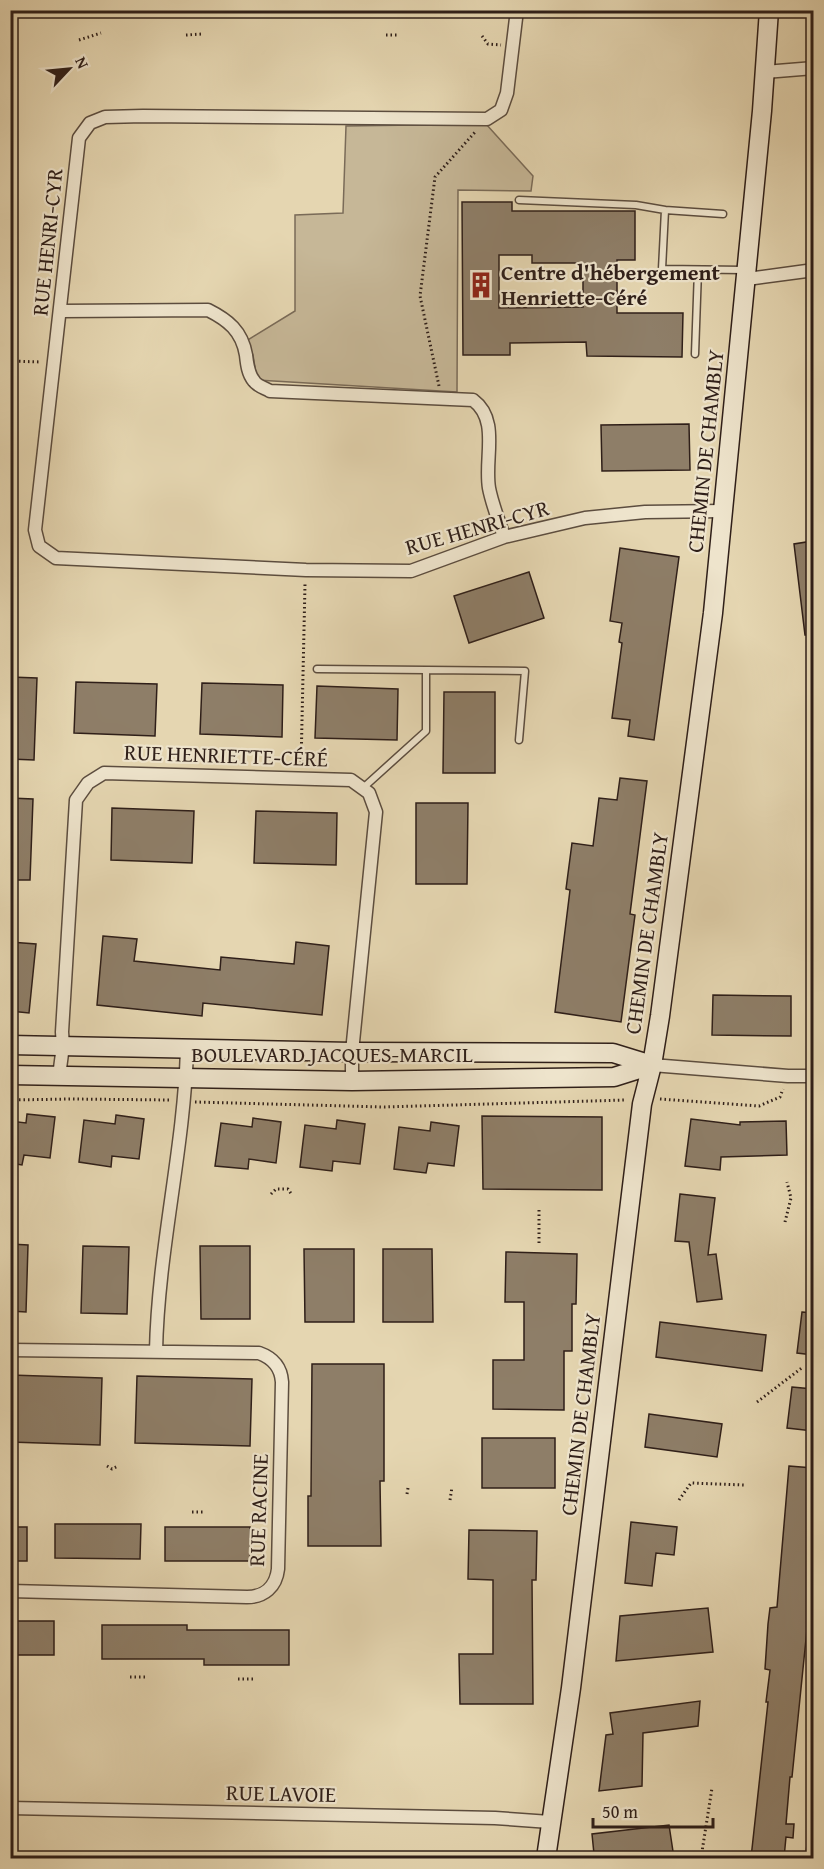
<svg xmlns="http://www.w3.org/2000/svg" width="824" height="1869" viewBox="0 0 824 1869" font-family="'Gentium Book Plus',serif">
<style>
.green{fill:#c6b797;stroke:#7a6b58;stroke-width:1.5}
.building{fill:#8e7e68;stroke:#2f1f19;stroke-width:1.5;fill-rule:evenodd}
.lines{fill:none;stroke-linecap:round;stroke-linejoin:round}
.lane-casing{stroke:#5c4d3f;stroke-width:9}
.street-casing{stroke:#5c4d3f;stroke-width:15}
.secondary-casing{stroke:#2f1f19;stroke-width:21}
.path{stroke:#2f1f19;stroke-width:3;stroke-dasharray:1.5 3;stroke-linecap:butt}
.lane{stroke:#eee4cc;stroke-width:6}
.street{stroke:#eee4cc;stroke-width:12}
.secondary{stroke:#eee4cc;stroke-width:18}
.labels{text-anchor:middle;stroke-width:4.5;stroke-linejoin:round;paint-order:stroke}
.street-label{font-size:22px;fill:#2f1f19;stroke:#eee4cc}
.poi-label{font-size:22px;font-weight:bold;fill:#2f1f19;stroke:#eee4cc;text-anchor:start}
</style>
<rect width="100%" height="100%" fill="#e5d6b1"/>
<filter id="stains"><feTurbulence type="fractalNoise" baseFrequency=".00333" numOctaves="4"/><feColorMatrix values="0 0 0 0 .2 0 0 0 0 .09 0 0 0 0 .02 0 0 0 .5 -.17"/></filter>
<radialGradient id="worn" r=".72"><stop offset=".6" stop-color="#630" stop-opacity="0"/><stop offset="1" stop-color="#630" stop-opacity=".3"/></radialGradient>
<path class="green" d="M486,124L533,176L531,191L458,190L457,392L257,380L253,355L246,341L295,311V215L343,213L346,126Z"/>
<path class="building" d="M462,202H512V211H635V260H617V313H683L682,357L587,356L586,342L510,343V355H463ZM499,255H532V263H583V307L499,308Z
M689,424L690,470L602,471L601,425Z
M813,541V635H805L794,544Z
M620,548L679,557L654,740L628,736L630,720L612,718L622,643L619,642L622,623L610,621Z
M529,572L544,618L469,643L454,596Z
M10,677L37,678L34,760L10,759Z
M76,682L157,684L155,736L74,733Z
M202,683L283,685L282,737L200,734Z
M317,686L398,689L397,740L315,738Z
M444,692H495V773H443Z
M620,778L647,781L630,914L635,915L621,1022L555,1012L570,890L566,889L572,843L593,846L599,798L617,800Z
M10,798L33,799L30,880H10Z
M416,803H468L467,884H416Z
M112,808L194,811L192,863L111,860Z
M256,811L337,813L336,865L254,863Z
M103,936L137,939L134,961L220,970L221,957L294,964L296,942L329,946L322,1015L203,1003L202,1016L97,1005Z
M10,942L36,944L29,1013L10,1011Z
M713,995L791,996V1036L712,1035Z
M27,1114L55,1117L50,1158L24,1155L22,1165L10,1163V1121L26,1123Z
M116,1115L144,1119L139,1159L112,1156L111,1167L79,1162L84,1120L115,1124Z
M482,1116L602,1117V1190L483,1189Z
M253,1118L281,1122L276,1163L249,1159L248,1169L215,1166L221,1123L252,1127Z
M691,1119L740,1125V1122L786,1121L787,1155L721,1157L720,1170L685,1166Z
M337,1120L365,1124L360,1164L333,1161L332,1171L300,1167L305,1125L336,1129Z
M431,1122L459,1126L454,1166L428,1163L426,1173L394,1169L399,1127L430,1131Z
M680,1194L715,1198L708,1255L716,1254L722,1299L697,1302L689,1242L675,1241Z
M10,1244L28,1245L26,1312L10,1311Z
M83,1246L129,1247L127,1314L81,1313Z
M200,1246H250V1319H201Z
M304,1249H354V1322H305Z
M383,1249H432L433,1322H383Z
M506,1252L577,1254L576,1304H572V1351H564V1410L493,1409V1360H524V1302H505Z
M802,1312L813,1313V1355L797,1353Z
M660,1322L766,1335L762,1371L656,1357Z
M312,1364H384V1481H380L381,1546H308V1496H311Z
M10,1375L102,1378L100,1445L10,1442Z
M137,1376L252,1379L250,1446L135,1443Z
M792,1387L813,1389V1431L787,1428Z
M649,1414L722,1424L717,1457L645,1447Z
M482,1438H555V1488H482Z
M789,1466L813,1468V1551L812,1580L792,1777H790L786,1824H794L793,1838L786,1837L784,1858H751L768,1702H766L770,1670L765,1669L768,1624L770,1608L777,1607Z
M631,1522L677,1527L674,1555L656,1553L652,1586L625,1583Z
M55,1524H141L140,1559L55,1558Z
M10,1527H27V1561H10Z
M165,1527H250V1561H165Z
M469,1530L537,1531L536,1580H532L533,1704H460L459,1654H493V1580L468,1579Z
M708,1608L713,1652L616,1661L620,1616Z
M10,1621H54V1655H10Z
M102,1625H187V1630H289V1665H204V1659H102Z
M700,1701L698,1726L643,1733L642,1786L599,1791L606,1735L613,1734L610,1713Z
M669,1825L674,1858H605L604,1852L594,1854L592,1834Z"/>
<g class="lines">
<g class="lane-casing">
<path id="lane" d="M519,200L636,205L665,210L662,269L744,270
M665,210L723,214
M695,354L698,270
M317,669L426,670V731L363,788
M426,670L525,671L519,740"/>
</g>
<g class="street-casing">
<path id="street" d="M517,10L507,93L501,110L487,119L143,116L105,117L90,123L79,138L35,530L39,546L56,558L306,570L411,571L504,537L585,518L645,512L723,511
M765,72L814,68
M747,279L814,270
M61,311L208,310C228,320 242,331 246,355C247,364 248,374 254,381C257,386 265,388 270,391L473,400C500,420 484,458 489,488C492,504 499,521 504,537
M652,1065L788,1076H814
M59,1076L63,1046L62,1032L76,800L88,783L104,773L351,780L369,793L376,812L352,1052V1081
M10,1350L259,1353C273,1358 281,1367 282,1382L278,1569C276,1587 264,1597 247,1597L10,1591
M156,1351C158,1250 184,1150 187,1049
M10,1808L495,1818L550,1822
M812,1858L814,1843"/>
</g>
<g class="secondary-casing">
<path id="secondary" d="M10,1045L352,1052L613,1053L652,1065
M10,1075L352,1081L614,1077L652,1065
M546,1858L571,1688L642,1104L652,1065L660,1016L713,613L762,111L769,10"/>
</g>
<path class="path" d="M186,35L202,34
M386,35H398
M482,36L488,44L501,45
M79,40L101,33
M10,361L41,362
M439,386L420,296L435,177L476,131
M301,766L305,584
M660,1099L759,1106L780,1097L783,1089
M10,1100L71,1099L171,1100
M195,1102L384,1107L626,1100
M271,1194L276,1189H288L292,1195
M785,1222L791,1198L787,1182
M539,1243V1208
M757,1402L803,1367
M107,1466L112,1469L118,1466
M407,1494L408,1488
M450,1500L452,1487
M679,1500L691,1483L744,1485
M192,1512H204
M130,1677H146
M238,1679H255
M701,1858L712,1788"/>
<use href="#lane" class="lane"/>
<use href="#street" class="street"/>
<use href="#secondary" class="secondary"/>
</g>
<defs>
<g id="building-bare" transform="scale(2.07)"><path d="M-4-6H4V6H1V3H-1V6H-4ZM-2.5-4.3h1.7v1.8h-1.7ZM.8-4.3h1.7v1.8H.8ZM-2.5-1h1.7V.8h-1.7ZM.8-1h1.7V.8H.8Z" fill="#8f2418" stroke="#eee4cc" stroke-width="2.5" paint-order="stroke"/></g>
</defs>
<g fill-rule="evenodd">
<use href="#building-bare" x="481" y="285"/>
</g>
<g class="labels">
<g class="street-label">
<text transform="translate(47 242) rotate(-84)" y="8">RUE HENRI-CYR</text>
<text transform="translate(705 451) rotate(-84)" y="8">CHEMIN DE CHAMBLY</text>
<text transform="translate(477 527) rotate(-16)" y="8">RUE HENRI-CYR</text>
<text transform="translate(226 755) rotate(2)" y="8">RUE HENRIETTE-CÉRÉ</text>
<text transform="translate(646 933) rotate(-82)" y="8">CHEMIN DE CHAMBLY</text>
<text x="332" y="1062">BOULEVARD JACQUES-MARCIL</text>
<text transform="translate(580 1414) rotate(-83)" y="8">CHEMIN DE CHAMBLY</text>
<text transform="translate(258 1510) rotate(-88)" y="8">RUE RACINE</text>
<text transform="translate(281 1793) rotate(1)" y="8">RUE LAVOIE</text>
</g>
<g class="poi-label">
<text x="501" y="280">Centre d'hébergement<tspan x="501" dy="25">Henriette-Céré</tspan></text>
</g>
</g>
<rect width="824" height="1869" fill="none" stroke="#e5d6b1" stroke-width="36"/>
<rect x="12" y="12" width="800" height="1845" fill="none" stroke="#2f1f19" stroke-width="3"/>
<rect x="18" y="18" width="788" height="1833" fill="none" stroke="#2f1f19" stroke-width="1.5"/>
<g transform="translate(69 69) rotate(64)" stroke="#eee4cc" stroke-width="4.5" paint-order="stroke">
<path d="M0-4.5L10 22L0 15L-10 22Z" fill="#2f1f19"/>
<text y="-9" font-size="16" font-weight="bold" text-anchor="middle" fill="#2f1f19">N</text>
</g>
<path d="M593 1818v9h120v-9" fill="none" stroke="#2f1f19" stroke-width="3"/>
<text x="602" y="1818" font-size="18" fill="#2f1f19" stroke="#eee4cc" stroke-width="4.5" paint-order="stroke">50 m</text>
<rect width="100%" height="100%" filter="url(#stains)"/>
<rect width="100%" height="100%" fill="url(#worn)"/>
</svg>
